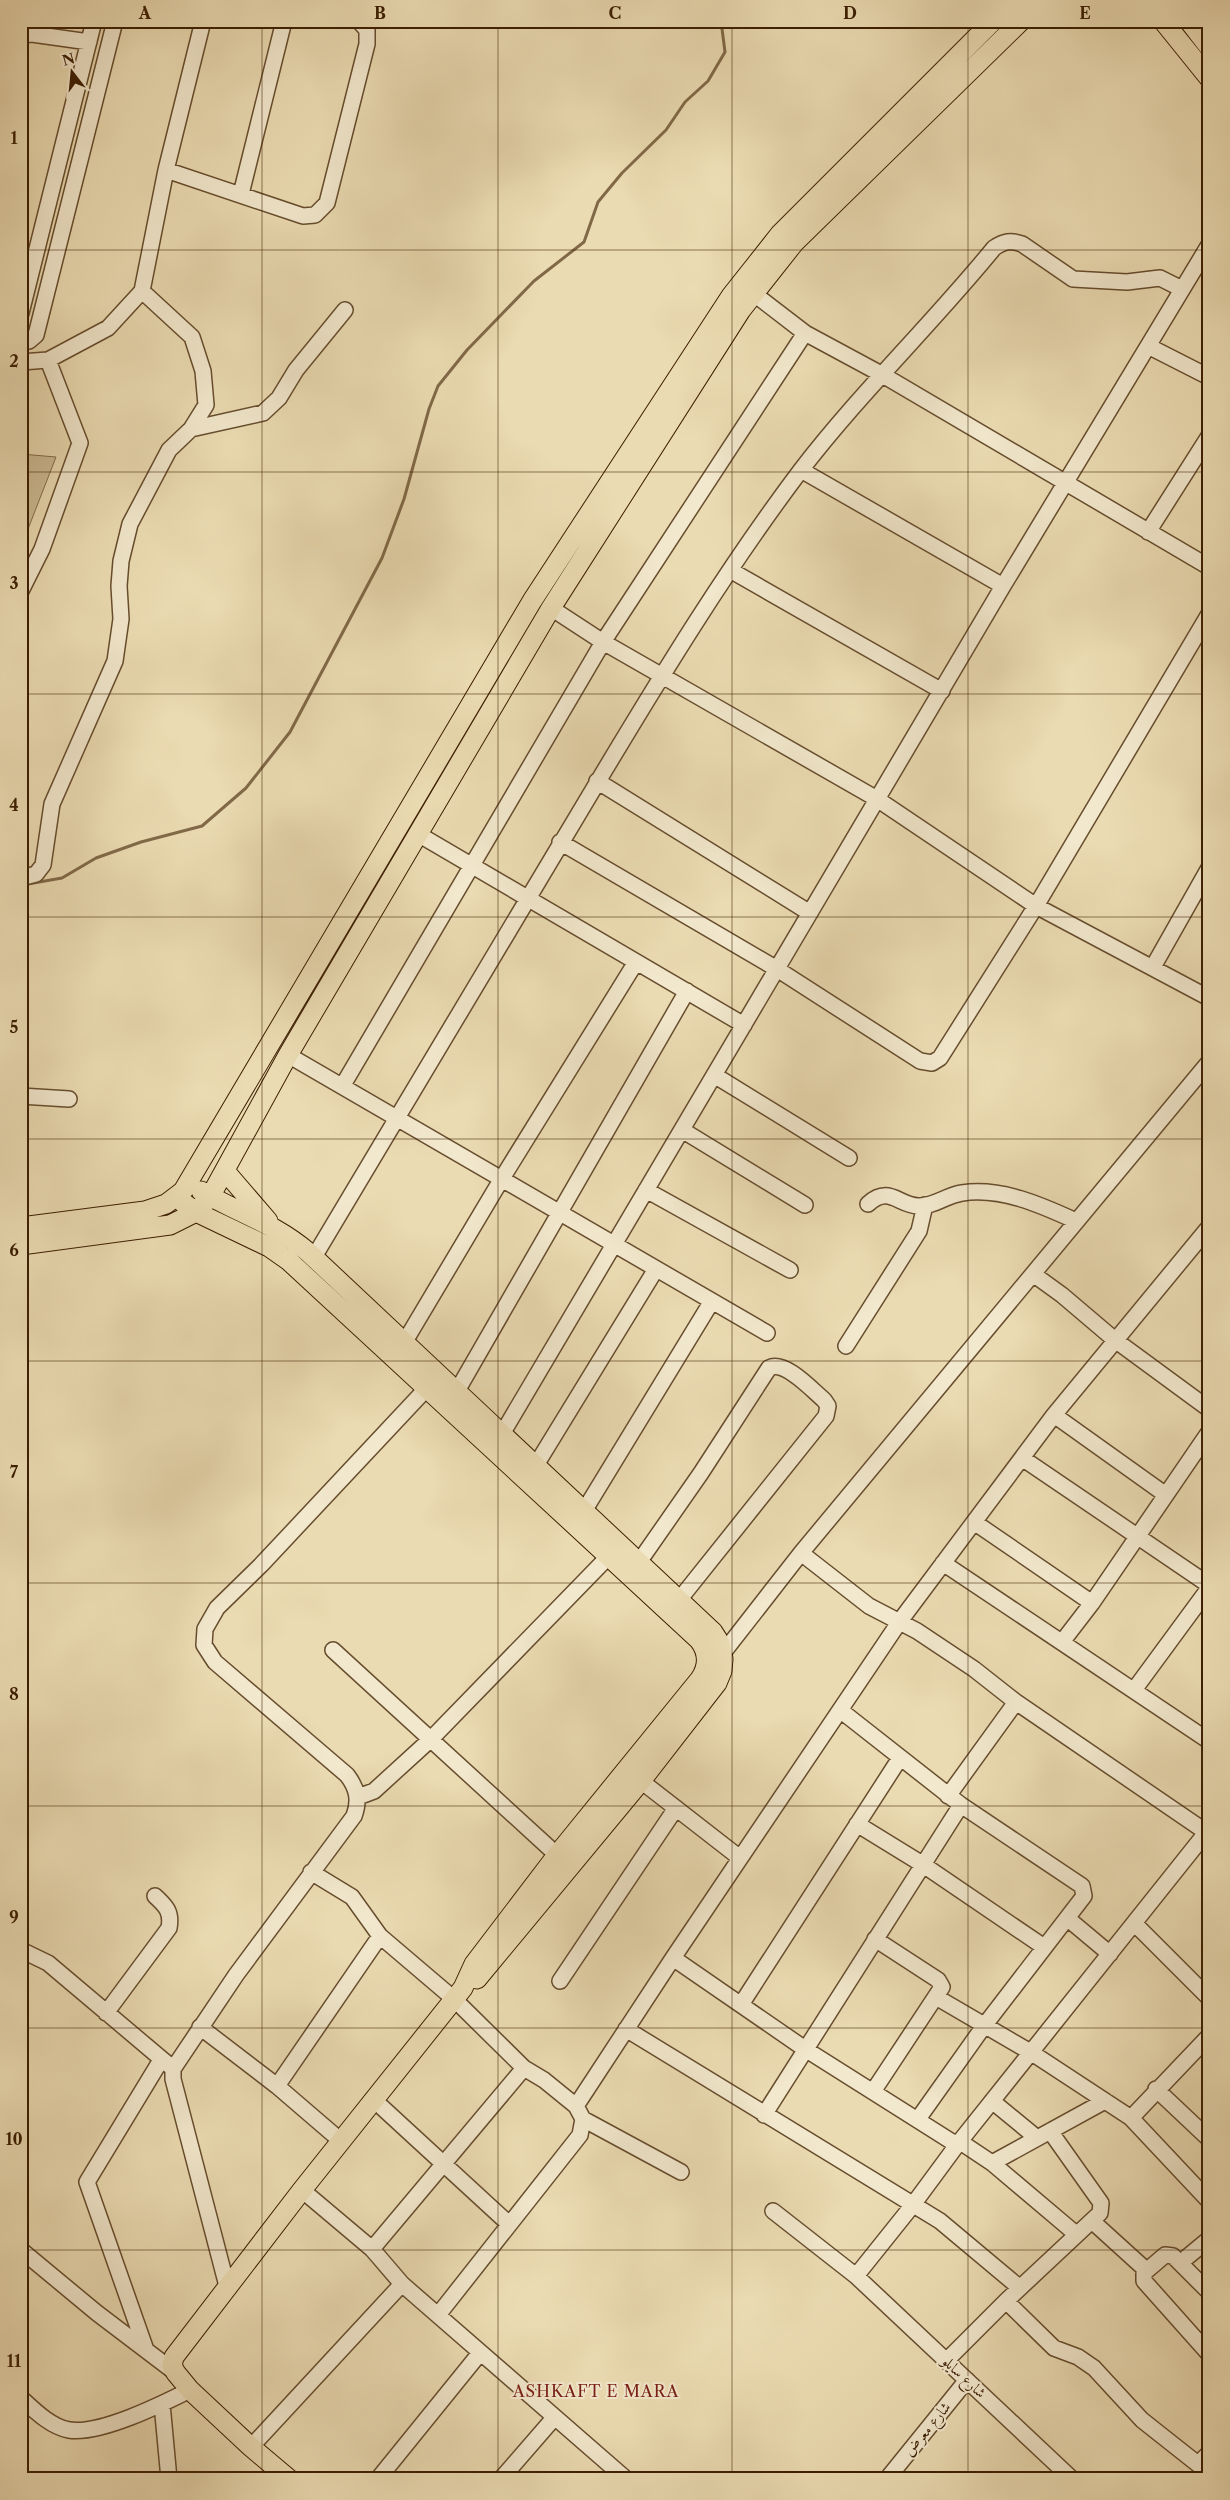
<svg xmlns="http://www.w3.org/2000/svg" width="1230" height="2500" viewBox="0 0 1230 2500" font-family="'Libre Caslon Text',Amiri,serif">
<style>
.green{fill:#cdbb94;stroke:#846c4b}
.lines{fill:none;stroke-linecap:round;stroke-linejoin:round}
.stream{stroke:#816948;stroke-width:3}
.minor-casing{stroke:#674d2e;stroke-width:18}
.major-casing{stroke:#3b1e02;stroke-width:21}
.minor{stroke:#f2e8cd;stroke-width:15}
.major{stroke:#ebdbb2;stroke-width:19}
.grid{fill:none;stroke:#3b1e02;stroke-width:1;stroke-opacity:0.55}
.labels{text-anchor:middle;stroke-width:4;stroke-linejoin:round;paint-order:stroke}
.street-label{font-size:15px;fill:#3b1e02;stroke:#f2e8cd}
.neighbourhood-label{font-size:16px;letter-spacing:1px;fill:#7a1f14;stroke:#f2e8cd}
.neatline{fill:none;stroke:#3b1e02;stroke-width:2}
.grid-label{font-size:16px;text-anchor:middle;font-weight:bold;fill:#3b1e02}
</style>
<rect width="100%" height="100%" fill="#ebdbb2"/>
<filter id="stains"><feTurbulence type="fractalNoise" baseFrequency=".004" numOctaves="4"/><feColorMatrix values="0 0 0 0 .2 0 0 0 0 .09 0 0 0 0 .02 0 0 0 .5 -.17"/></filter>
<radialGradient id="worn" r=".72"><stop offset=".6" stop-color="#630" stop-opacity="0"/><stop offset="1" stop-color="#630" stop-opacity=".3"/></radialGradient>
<path class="green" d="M21,454L56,457L21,547Z"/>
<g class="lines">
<path class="stream" d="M22,885L62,878L96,858L141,842L202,826L246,788L290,732L382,558L404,499L429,409L438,386L467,350L534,281L584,242L598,202L622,173L666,130L685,102L708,81L725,52L721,21"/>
<g class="minor-casing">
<path id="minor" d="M21,35L32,34L89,42
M166,170L303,216L315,215L327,203L367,44V30L359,21
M241,194L284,21
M753,293L805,333L881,374L1209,567
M21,313L94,21
M21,340L29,341L36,335L115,21
M1148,346L1209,377
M21,362L48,360L108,328L142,291L166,170L203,21
M191,429L263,413L279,398L296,370L345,310
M801,470L1003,586
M1148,532L1209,436
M730,570L942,691
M21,591L42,549L80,443L48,360
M551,608L603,642L877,799L1036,906L1209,998
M597,781L810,913
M418,834L744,1025
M560,842L777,969L920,1061L932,1063L940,1058L1036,906L1209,614
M21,878L36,874L43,865L52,804L115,661L121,619L119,586L121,561L130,524L169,450L191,429L206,405L203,371L192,337L142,291
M1153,967L1209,868
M288,1055L767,1333
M714,1075L849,1158
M343,1085L603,642L805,333
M21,1096L69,1099
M682,1130L805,1205
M646,1190L790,1270
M868,1204C889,1185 898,1205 918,1206C933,1207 947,1195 962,1193C1001,1187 1041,1205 1076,1221
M314,1257C410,1098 504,937 600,778C663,673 727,568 801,470C861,392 932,324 994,248C1004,241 1011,240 1022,244L1073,279L1127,282L1160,278L1182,289
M1033,1274L1062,1295L1115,1340L1209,1409
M404,1343L501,1180L636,962
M846,1346L919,1231L925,1205
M457,1391L687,991
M1054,1415L1166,1495
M502,1434L1003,586L1209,245
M1022,1458L1209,1585
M536,1465L656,1269
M584,1511L712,1301
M974,1522L1092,1603
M801,1553L869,1606L917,1631L974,1669L1016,1702L1209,1834
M639,1562L701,1473L769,1368C785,1360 811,1389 824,1400L828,1406L826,1416L679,1600
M943,1563L1209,1741
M1062,1642L1092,1603L1209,1432
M333,1650L557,1855
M716,1656L723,1653L801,1553L1209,1062
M1134,1690L1209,1588
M840,1710L961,1805L1082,1886L1084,1896L984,2026L918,2119
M641,1781L740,1858
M948,1796L1016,1702
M358,1797L374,1791L431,1739L609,1556
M857,1824L922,1864L1044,1947
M311,1872L352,1897L380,1936L454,1999L524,2068L544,2080L576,2106L583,2119L580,2135L438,2315
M1067,1918L1110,1954
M1134,1923L1209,1998
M21,1950L48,1963L170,2066
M673,1958L805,2049L957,2145
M560,1981L676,1808
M936,1997L1032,2053L1131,2118L1209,2201
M742,2003L900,1758
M106,2013L169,1928C172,1912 166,1906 155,1896
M200,2027L277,2086L341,2141
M626,2029L940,2221L1020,2288
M277,2086L380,1936
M1156,2089L1209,2139
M874,2090L942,1987L938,1980L875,1939
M373,2099L509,2224
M992,2101L1037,2138
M576,2106L673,1958L900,1621L1054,1415L1209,1227
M764,2115L961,1805
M1131,2118L1209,2036
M583,2119L681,2172
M959,2141L992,2163L1076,2234
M992,2163L1105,2101
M302,2190L372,2249L402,2284L626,2479
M773,2211L856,2276L1072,2479
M1092,2221L1146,2270
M372,2249L524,2068
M21,2250L97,2313L176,2373
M1180,2263L1209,2239
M856,2276L912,2206L957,2145L1209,1829
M227,2286L173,2079V2069L236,1975L354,1816C360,1800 357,1788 347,1775L215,1662L204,1645L205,1629L217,1608L261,1565L427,1388
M1209,2292L1173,2256L1165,2255L1144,2273V2281L1209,2354
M1006,2301L1054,2348L1078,2357L1094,2368L1142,2420L1209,2473
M146,2350L87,2182L161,2060
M946,2361L1006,2301L1100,2213L1101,2203L1050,2131
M21,2398C34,2410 51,2427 69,2430C100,2435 162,2404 190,2390
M162,2404L169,2479
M251,2447L402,2284
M1198,2464L1209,2453
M378,2479L480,2353
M501,2479L554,2418
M887,2479L967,2380"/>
</g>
<g class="major-casing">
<path id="major" d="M1163,21L1209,78
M1189,21L1209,47
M225,1171L268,1221
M201,1191C238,1213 274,1223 308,1252L713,1632L720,1643L723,1659L722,1671L717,1683L641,1781L477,1979
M177,1198L196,1212L269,1247L289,1261L699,1640C709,1653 709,1666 700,1679L557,1855L474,1964L463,1988L302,2190L174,2357L172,2366L176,2373L190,2390L251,2447L289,2479
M21,1227L145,1211L166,1204L183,1191L532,601L731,296L780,234L993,21
M21,1245L170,1225L196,1212L210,1197L288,1055L551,608L741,310L794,243L1021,21"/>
</g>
<use href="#minor" class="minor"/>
<use href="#major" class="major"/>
</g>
<path class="grid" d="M262,21V2479M498,21V2479M732,21V2479M968,21V2479M21,250H1209M21,472H1209M21,694H1209M21,917H1209M21,1139H1209M21,1361H1209M21,1583H1209M21,1806H1209M21,2028H1209M21,2250H1209"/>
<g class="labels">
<g class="street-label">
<text transform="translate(964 2377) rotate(43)" y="5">شارع سايلو</text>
<text transform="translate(927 2429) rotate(-51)" y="5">شارع معرض</text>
</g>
<g class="neighbourhood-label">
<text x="596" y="2397">ASHKAFT E MARA</text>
</g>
</g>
<rect width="1230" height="2500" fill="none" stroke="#ebdbb2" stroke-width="55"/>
<g transform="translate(72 72) rotate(344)" stroke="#f2e8cd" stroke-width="4" paint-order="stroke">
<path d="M0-4L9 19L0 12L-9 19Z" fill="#3b1e02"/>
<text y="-8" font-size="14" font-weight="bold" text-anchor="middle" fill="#3b1e02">N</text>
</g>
<rect x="28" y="28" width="1174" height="2444" class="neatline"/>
<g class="grid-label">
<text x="145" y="19">A</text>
<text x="380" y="19">B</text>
<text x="615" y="19">C</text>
<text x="850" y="19">D</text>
<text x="1085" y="19">E</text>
<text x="14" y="144">1</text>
<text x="14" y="367">2</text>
<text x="14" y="589">3</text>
<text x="14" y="811">4</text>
<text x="14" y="1033">5</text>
<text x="14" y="1256">6</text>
<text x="14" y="1478">7</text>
<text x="14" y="1700">8</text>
<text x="14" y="1923">9</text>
<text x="14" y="2145">10</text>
<text x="14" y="2367">11</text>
</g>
<rect width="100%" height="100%" filter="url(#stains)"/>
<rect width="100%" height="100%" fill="url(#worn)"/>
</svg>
